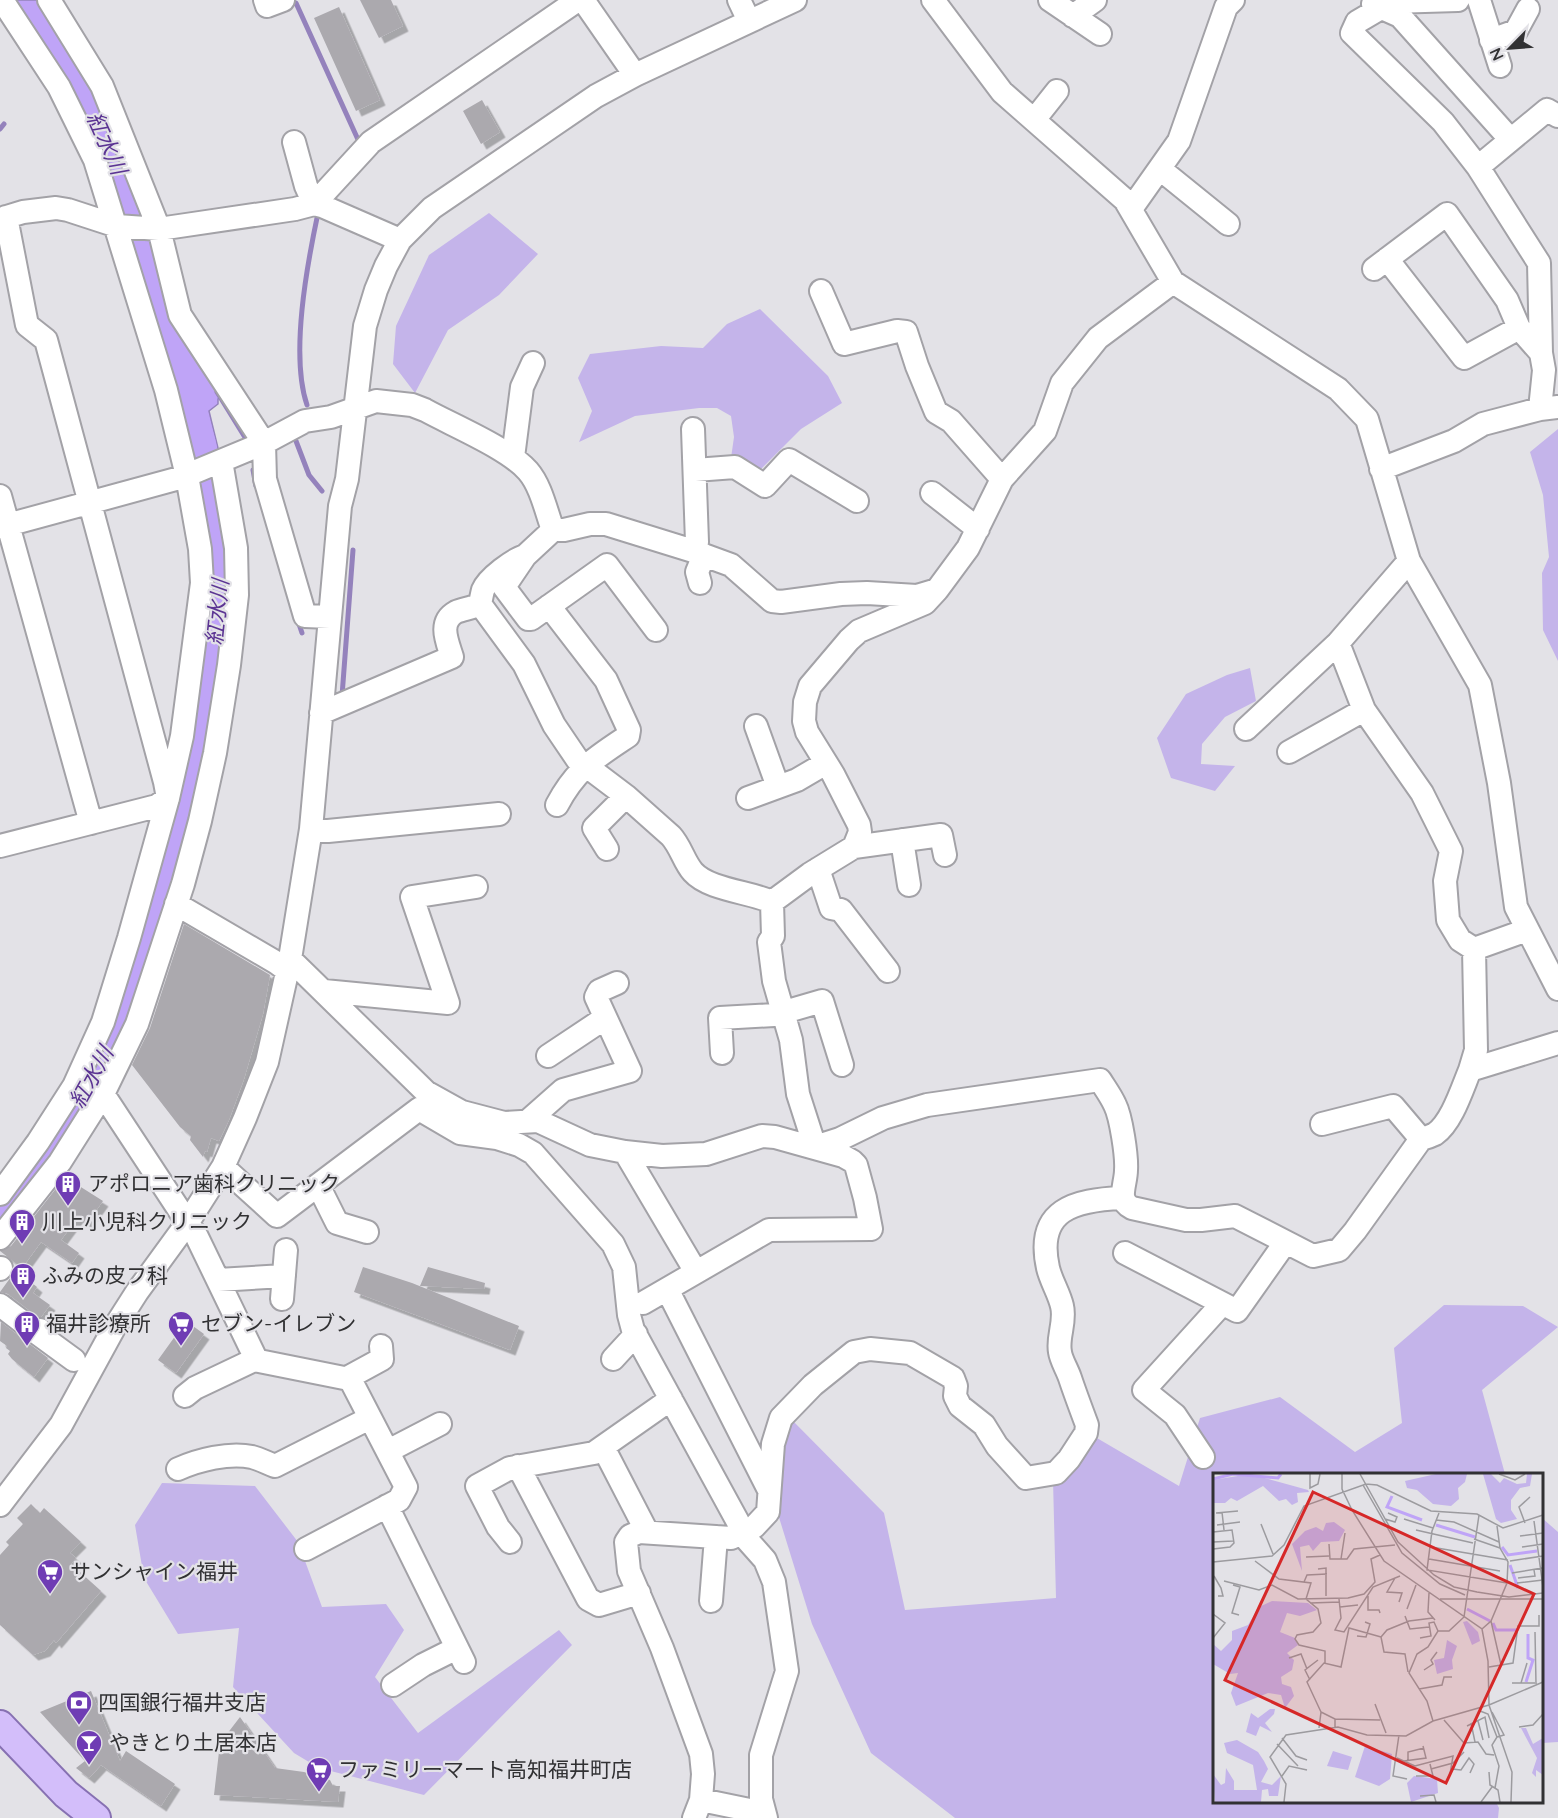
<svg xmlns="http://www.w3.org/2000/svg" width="1558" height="1818" viewBox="0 0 1558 1818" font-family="Quicksand,'Noto Sans JP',sans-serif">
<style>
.green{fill:#c4b4ea}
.water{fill:#bfa4f7;stroke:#9482bc;stroke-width:1.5}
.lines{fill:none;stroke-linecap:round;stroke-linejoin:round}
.stream{stroke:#9482bc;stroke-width:5}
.river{stroke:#bfa4f7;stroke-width:30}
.building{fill:#aba9ae;filter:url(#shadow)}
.minor-casing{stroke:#a3a2a7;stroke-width:26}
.major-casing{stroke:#8771b2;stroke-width:32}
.minor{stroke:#fff;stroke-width:22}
.major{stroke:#d3befa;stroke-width:28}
.labels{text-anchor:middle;stroke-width:4.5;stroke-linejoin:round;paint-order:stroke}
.poi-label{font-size:21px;fill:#313133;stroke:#e3e2e7;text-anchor:start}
.water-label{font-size:22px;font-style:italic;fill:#5b3493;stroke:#e3e2e7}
.inset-river{fill:none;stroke:#bfa4f7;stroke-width:3}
.inset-road{fill:none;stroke:#9c9b9f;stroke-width:1.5}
.view{fill:#d62828;fill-opacity:0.15;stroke:#d62828;stroke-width:3}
.inset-edge{fill:none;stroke:#313133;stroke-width:3}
</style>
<defs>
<filter id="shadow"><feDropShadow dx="5.5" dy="5.5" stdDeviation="0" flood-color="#0004"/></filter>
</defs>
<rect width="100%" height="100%" fill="#e3e2e7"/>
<path class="green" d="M489,213L538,254L499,295L448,330L415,393L393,364L396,326L429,255Z
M760,309L828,376L842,403L801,429L761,469L731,458L734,437L731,416L717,408H699L635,416L579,442L592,411L578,378L590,354L661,346L703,348L727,324Z
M1558,429V661L1543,630L1542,573L1549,557L1543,495L1530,452Z
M1250,668L1256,701L1225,717L1202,744L1201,764L1235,766L1215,791L1171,778L1157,738L1186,694L1227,675Z
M1444,1305L1523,1306L1558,1327L1482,1390L1505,1474H1214V1802H1496L1499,1808L1498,1818H955L871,1753L812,1624L773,1498L778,1446L792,1420L884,1513L905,1610L1056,1598L1053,1480L1090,1434L1179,1486L1200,1418L1280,1397L1355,1452L1402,1423L1394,1348Z
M162,1483L255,1486L298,1542L322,1607L386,1604L404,1630L375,1677L418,1733L559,1630L572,1645L424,1795L319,1768L294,1753L233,1687L239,1628L178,1634L144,1578L135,1525Z
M1542,1518L1558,1532V1742L1542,1743Z"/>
<path class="water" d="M11,0H42L86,74L225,395L218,399V404L209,411L218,448L197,457L190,454L152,313Z"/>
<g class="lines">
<path class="stream" d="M287,6L296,3L360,144
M0,129L4,124
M217,392L246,439
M307,405C290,355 307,265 318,213
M296,441L309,475L322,491
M253,470L256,486
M298,621L302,633
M342,696L353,550"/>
<path class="river" d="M0,1215L41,1162L87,1092L100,1068L127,1007L182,832L201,749L221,597L223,548L201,444L193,415"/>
</g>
<path class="building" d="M360,0H391L403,26L379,38Z
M339,7L380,100L356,111L314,18Z
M482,100L500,132L481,144L463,111Z
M184,924L270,975L263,1014L244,1079L229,1120L219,1141L211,1138L207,1152L205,1151L203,1157L190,1140L191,1136L180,1127L132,1065L150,1028Z
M65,1177L103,1201L87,1223L78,1217L61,1240L79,1253L72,1263L41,1242L22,1268L0,1251L11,1246Z
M363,1267L412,1283L519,1326L510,1350L354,1292Z
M428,1267L485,1283L484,1289L420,1286Z
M16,1270L37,1287L33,1293L50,1305L41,1317H38L8,1294L0,1292Z
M186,1321L204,1334L176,1373L158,1360Z
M1,1322L48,1358L34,1377L12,1359L8,1354L10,1351L6,1348L7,1346L0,1341Z
M31,1504L40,1513L44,1508L81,1542L70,1553L76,1558L71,1564L101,1591L56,1643L54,1640L45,1651L33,1655L0,1625V1555L9,1545L6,1542L23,1524L17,1518Z
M91,1691L120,1761L126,1751L175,1784L161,1806L101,1765L89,1778L76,1768L85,1761L40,1712Z
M240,1717L275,1768L304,1772L330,1780L333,1786H340L338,1802L214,1795L220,1743Z"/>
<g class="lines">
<g class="minor-casing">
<path id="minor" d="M49,0L102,86L159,229L180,315L264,443L265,479L305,616L330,617
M265,0L267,6L283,0
M583,0L635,75
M739,0L749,21
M933,0L1002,92L1125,200L1173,282L1338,389L1367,419L1409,561L1480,685L1499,783L1516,907L1558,989
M1050,0L1100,34
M1458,0L1391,2L1357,22L1352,33L1443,122L1478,167L1539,263L1541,353L1544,370L1540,409
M1479,0L1500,66
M1373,4L1400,16L1510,139
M1073,16L1095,0
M1491,40L1516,31L1528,9
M1034,120L1057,91
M294,142L306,186L314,204
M1478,167L1547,110L1558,116
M1160,169L1228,224
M314,204L371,142L578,0
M1131,209L1179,141L1226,7L1233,0
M0,219L23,212L56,208L68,210L117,226L159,229L295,209L314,204L322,206L400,240
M1387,259L1464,358L1519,328
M1374,269L1447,214L1507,300L1519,328L1541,353
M821,291L844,344L897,331L906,332L917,366L936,412L951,421L1002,479
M693,429L697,542L694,551
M513,457L522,387L533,363
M1381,469L1454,441L1483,424L1540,409L1558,407
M695,470L735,467L765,486L789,460L857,501
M932,493L978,529
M0,496L91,823
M0,527L187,476L192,473L264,443L305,421L331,417L376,401L412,405L425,410C452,425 508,448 528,471C541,486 546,511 553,530H564L590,524H606L690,550L731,565L772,601L781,602L841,594L867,593L917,596L937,590L968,548L1002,479L1045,431L1062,383L1098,338L1173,282
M553,530L525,556L504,587L528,619H531L607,565L656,630
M525,556C514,559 488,578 483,590C482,594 481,599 480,604L524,664L554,725L577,759L626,796L671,836C681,847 684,862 693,872C709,890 751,892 772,902
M700,583L697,572L704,555
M937,590L925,603L859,631L849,640L810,686L805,702L804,721L807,732L833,774L859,825L860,832L854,847L810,874L772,902L773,936L769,942L774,981L791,1040L798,1094L815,1147L840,1139L883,1118L927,1105L1100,1080C1105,1088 1111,1096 1115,1105C1121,1117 1127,1156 1126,1170C1126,1185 1116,1200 1132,1208L1186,1220H1201L1235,1216L1313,1256L1339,1250L1355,1231L1421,1139C1425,1138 1431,1136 1435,1134C1452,1122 1462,1089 1470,1070L1558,1043
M549,606L606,680L629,730L628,736C595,758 576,769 557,805
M1338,643L1364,710L1422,793L1451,851L1445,881L1448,920L1460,940L1474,949
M321,713L452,657C447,641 438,622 456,612C463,609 473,608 480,604
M756,726L778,787
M1246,729L1338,643L1409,561
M1289,752L1364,710
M748,798L797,780L826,763
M311,829L328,831L499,814
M902,840L909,885
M0,846L157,806L168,798L165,782L46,340L27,325L6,217
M854,847L941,835L945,855
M607,849L594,828L626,796
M818,869L831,908L841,910L888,971
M176,904L277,963L288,971
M290,959L426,1092L462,1112L504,1123L538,1121L590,1145L625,1152L662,1156L706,1154L762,1136L775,1137L843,1156L852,1161L856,1165L865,1198L871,1229L769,1230L643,1303
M324,991L448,1003L412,897L476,887
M722,1053L720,1018L774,1015L822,1001L842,1065
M548,1056L605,1018
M1470,1070L1476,1050L1474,949L1527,930
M93,1087L103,1094L197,1237L256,1359L259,1361L344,1378L349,1377L406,1487L399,1500L306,1549
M529,1120L563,1090L630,1071L596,997L599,991L617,983
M1322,1124L1393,1106L1421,1139
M625,1152L696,1272
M223,1167L277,1216L419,1109L460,1133L497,1138L519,1145L533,1153L613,1244L624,1267L629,1315L633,1330L738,1522L741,1533L765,1560L774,1582L787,1671L761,1755V1799L766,1818
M318,1185L337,1223L367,1232
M0,1194L38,1142L74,1086L103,1022L129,938L168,798L182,736L202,583L200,549L187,476L166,390L95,160L59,87L2,0
M0,1238L60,1162L103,1094L137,1024L183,884L200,821L215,753L229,665L237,595L236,548L221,461
M1125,1253L1237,1311L1285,1243
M0,1269L1,1268
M218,1280L284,1276
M667,1289L769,1490
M282,1299L286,1250
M0,1305L37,1333L40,1330
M37,1333L74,1360
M613,1359L636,1334
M349,1377L382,1359L381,1346
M185,1396L195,1388L256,1359
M603,1447L647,1532
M388,1451L440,1424
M1203,1457L1175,1415L1144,1390L1222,1304
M518,1466L588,1599L599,1605L639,1593
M178,1469C198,1460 229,1452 252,1457C260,1459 267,1463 275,1466L370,1418
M0,1505L61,1425L114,1328L137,1292L188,1222L223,1167L245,1118L267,1062L290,959L311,829L340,506L347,479L365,326L376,290L386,266L400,240L432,208L596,96L635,75L795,0
M387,1506L464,1662
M510,1542L498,1527L477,1486L510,1468L594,1453L671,1399
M711,1601L716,1537
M393,1685L423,1665L457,1648
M701,1800L764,1813
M694,1818L701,1800L703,1774L701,1754L662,1648L629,1571L626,1542L630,1536L639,1532L731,1538L754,1527L768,1512L773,1444L781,1418L813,1385L854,1352L870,1349L910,1353L953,1378L956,1386L955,1396L960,1406L984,1425L997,1446L1026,1478L1056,1473L1069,1459L1086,1433L1087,1425C1081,1409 1075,1393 1070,1378C1067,1369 1061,1360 1060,1352C1057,1337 1066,1322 1062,1306C1059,1293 1051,1281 1048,1268C1035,1209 1075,1200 1122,1198"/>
</g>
<g class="major-casing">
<path id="major" d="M0,1725L66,1794L96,1818"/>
</g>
<use href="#minor" class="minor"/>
<use href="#major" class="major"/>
</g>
<defs>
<g id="building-pin" transform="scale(1.35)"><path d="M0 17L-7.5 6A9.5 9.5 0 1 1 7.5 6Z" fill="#6f3cb4" stroke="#e3e2e7"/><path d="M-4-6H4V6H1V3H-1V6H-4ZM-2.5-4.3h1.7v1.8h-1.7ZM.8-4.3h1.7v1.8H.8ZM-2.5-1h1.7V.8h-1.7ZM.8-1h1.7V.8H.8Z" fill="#fff"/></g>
<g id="supermarket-pin" transform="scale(1.35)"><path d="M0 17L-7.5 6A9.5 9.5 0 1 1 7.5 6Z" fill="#6f3cb4" stroke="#e3e2e7"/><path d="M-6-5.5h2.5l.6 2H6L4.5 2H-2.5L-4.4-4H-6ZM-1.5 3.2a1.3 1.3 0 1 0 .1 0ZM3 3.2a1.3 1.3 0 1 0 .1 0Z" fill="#fff"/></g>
<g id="bank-pin" transform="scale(1.35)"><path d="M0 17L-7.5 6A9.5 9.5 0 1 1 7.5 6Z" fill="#6f3cb4" stroke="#e3e2e7"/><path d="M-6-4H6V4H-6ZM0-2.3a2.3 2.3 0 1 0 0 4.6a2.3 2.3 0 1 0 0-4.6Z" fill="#fff"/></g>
<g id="bar-pin" transform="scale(1.35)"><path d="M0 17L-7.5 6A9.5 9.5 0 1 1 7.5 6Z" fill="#6f3cb4" stroke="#e3e2e7"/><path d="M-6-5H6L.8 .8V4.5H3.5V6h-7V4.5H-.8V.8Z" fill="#fff"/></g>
</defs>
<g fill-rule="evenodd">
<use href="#building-pin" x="68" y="1184"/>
<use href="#building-pin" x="22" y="1222"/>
<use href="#building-pin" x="23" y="1276"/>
<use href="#building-pin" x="27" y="1324"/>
<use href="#supermarket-pin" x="181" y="1324"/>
<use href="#supermarket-pin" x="50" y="1572"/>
<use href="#bank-pin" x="79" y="1703"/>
<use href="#bar-pin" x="89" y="1743"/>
<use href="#supermarket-pin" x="319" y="1770"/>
</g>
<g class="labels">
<g class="poi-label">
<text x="88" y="1191">アポロニア歯科クリニック</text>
<text x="42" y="1229">川上小児科クリニック</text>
<text x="42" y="1283">ふみの皮フ科</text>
<text x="46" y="1331">福井診療所</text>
<text x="201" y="1331">セブン-イレブン</text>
<text x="70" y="1579">サンシャイン福井</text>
<text x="98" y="1710">四国銀行福井支店</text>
<text x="109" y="1750">やきとり土居本店</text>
<text x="338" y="1777">ファミリーマート高知福井町店</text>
</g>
<g class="water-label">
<text transform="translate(107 143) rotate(66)" y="8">紅水川</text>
<text transform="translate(217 612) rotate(-84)" y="8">紅水川</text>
<text transform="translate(91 1077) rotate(-61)" y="8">紅水川</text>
</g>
</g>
<g transform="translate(1213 1473)">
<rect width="330" height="330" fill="#e3e2e7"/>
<path d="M37,1L95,17L96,19L84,20L85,29L79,32L73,26L66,28L50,13L24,28L18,25L12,30H0V7ZM223,1H254L252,9L245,15L246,26L238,33L220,31L204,17L194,15L192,8ZM270,1H278L287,10L291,5L304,11L313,10L314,1H319L317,13L307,15L298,27V37L304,46L288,50L283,46ZM121,49L132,57L126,68L108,69L100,78L96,72L87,74L89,98L79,71L92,58L103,54L110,58L113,50ZM59,128L95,130L104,137L87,143L74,140L67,159L82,165L85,172L74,180L81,187L79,197L68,204L69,211L78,214L81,223L72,235L68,222L55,220L23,233L18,220L25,200L17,201L0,191V171L8,178L19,167V158L35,152L46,134ZM254,148L265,159L267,168L259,172L250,149ZM234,167L244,173L239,187L240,196L224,201L221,187L231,185ZM57,236H62L61,241L52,250L59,259L47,253L43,263L33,259L38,240L45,245ZM308,255H313L320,271L330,265V302L323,297V304L319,300L324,285ZM24,267L45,279L51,288L55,296L48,309L59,312L68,303L65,323H56L55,316L49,317L48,329H2L0,301L8,312L12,310L13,295L21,308V317H44L40,292L14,280L11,270ZM152,273L179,281L177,306L166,313L142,304ZM120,278L139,284L135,297L114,293ZM201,303L224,306L225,320L198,329L194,310Z" fill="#c4b4ea"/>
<path class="inset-river" d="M0,6L20,1L65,5L68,1M179,23L174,34L209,47M223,52L262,64M289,74L295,82L324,78M297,92L305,115M254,136L277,148M280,150L283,157H304M313,209L320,187L315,185V161"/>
<path class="inset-road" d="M97,1V15L105,11L107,1M129,1V16L139,37L171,88L269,156L275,188L276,232L299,299L298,329M147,1L185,69L221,102L241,114L264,119L296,124L330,120M286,1L302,7L312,1M150,12L189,80L227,111L252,122M9,39L11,57M3,40L25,38M226,40L219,58L214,97L294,110M172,46L182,49L184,44L175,40M191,46L220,55M223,47L241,49L286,69M321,48L330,114M312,50L306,34L317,24M48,51L60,81M4,52L27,49M203,57L260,70M0,59L19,57L21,70L17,74L0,76M307,63L330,60M261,66L287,75M0,69L20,68M116,71L117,86H134L141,76L182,72M218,74L295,87M309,74L330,71M93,84L116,83M128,86L132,60M216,86L287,98M42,88L66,106L98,110L93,126L105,136L108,150L100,159L84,162L82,166L86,172L112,178V190M297,88L330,83M0,89L59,83L71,72L91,33L153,11L164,12L218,38L264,41L290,55L330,42M105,96L113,95V123M299,100L329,95M1,103L8,115L10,123H5M182,105L174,119L189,120L186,129M305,105L322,103L321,97M11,108L46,117L59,112L85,126L135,125L151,121L162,109L158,86L167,82M91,109L94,102L114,101M304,110L330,107M20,112L27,114L19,140L26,142M216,120L215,139L222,147M155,123V137H166L167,140M126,126L128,145L122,157L131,159L160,114L187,103M227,126H330M97,130L127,129M127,134L145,132M194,136L203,112M0,141L12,150L0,165M192,143L197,156L216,154M278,148L288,192M269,156L278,148L294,110L295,89L287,75L284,53M322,159L323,211M144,163L153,164L157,151L152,149M168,164L171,179L192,181L195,199M168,164L174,157L196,148L220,145M207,165L218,163L216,150L221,149L225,158M76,185L88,181L94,196M276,194L300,190L305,153H326V142M211,197L220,191L218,187L224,179M97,207L92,197L105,187M299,210H322M308,210L314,190M206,216L229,212L231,204H239M162,231L173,260M267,238L275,241L284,264L291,262L279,239M108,239L122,246V254M122,246L167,247M231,247L251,270L265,269L273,281L281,282M220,248L214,228L196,200L204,181L215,174L225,158H236L251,144L266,42M265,248L270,267M258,250L262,269M254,253L272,244L276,265M306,254L320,252L330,241M106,255L108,239L94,209L111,190L128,194L136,155L168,164M186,262L180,303L194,306M69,265L83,283L94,287M64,271L85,293M184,285L202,293L240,283L237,301M195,287V279L211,275M191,288L213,285L210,273M218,296L240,290L251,279M239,296L248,297L256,285L261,291L257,300M276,299L277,312L285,317L287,329M69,303L76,293L94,297M203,303H220L217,291M282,315L286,293L279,272L284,264M207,323L221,322L223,329M71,329L73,311L57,284L73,262L125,254L154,262L193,263L220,248L276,232L330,209M268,329L279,314"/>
<path class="view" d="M100,19L321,121L233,310L12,207Z"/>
<rect width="330" height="330" class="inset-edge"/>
</g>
<g transform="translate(1510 48) rotate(245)" stroke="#e3e2e7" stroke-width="4.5" paint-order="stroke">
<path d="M0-4.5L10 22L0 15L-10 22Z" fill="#313133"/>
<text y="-9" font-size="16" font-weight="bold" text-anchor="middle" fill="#313133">N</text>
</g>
</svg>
